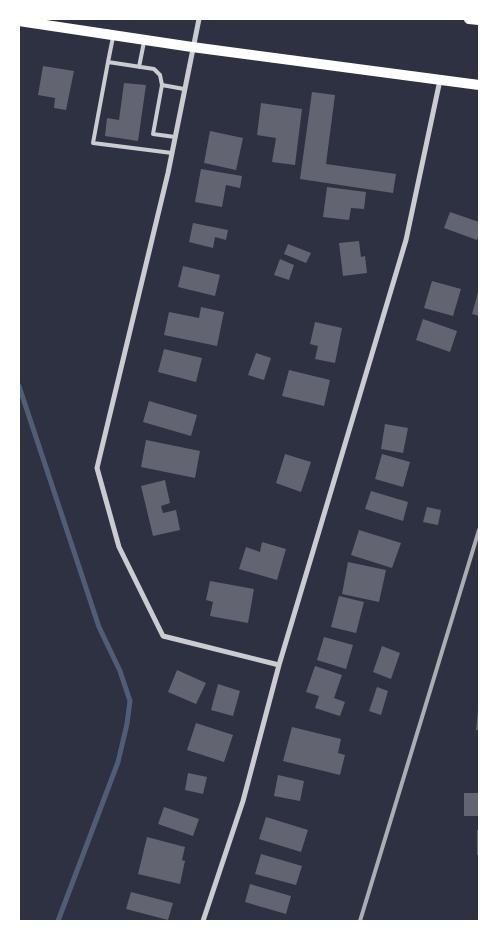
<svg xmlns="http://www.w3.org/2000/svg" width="498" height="940" viewBox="0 0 498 940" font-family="Commissioner,sans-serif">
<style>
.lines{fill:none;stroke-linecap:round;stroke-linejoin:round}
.stream{stroke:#4f5d75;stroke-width:5}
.building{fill:#626471}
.service{stroke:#caccd0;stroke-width:4}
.minor{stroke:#caccd0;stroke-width:5}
.secondary{stroke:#fff;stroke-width:10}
.rail{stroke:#abadb3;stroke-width:4}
</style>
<rect width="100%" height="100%" fill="#2d3142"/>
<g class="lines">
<path class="stream" d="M19,386L99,627L120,671L130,701L127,724L118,762L58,921"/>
</g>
<path class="building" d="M43,66L74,71L66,110L54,108L55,98L38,95Z
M124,83L146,85L138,141L105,136L107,118L119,120Z
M312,92L335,95L326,164L396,174L393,193L300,179Z
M261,103L302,109L295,165L272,162L276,138L257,135Z
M210,131L243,138L236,170L204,163Z
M201,169L242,176L240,188L226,185L222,207L195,202Z
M327,187L366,192L364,209L351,208L349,220L323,217Z
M450,212L479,222V234L477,240L444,228Z
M193,223L228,230L226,240L215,237L213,248L189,242Z
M359,241L361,257L365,256L367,273L343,276L339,243Z
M288,244L311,253L306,263L284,254Z
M280,259L294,265L289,280L274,275Z
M183,266L220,275L215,296L178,287Z
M432,281L461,289L453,316L424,308Z
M479,289V316L472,314Z
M201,307L224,312L217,346L164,335L169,312L199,318Z
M423,319L457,331L450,352L416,340Z
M315,322L342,328L335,363L315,359L318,346L310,344Z
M164,349L202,358L196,382L158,372Z
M256,353L271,358L264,380L248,375Z
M289,370L330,380L324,406L282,396Z
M149,401L197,415L191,436L143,422Z
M385,424L408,428L403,453L381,449Z
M146,440L200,451L195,478L141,467Z
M285,454L311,462L301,492L276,483Z
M382,454L410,462L403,487L375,479Z
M165,480L170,503L161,506L163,513L176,510L180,530L153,536L141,486Z
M371,491L408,502L403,521L365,509Z
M427,507L441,510L438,525L423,522Z
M359,530L401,543L392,568L351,555Z
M262,542L286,549L277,580L239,569L246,547L260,552Z
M348,562L386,570L379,602L342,594Z
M210,581L254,589L248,623L210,616L213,602L206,600Z
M339,596L364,602L356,633L331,627Z
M324,637L353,645L346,669L317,660Z
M382,646L400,653L391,679L373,672Z
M315,666L342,675L334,698L345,702L340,716L315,708L319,696L306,692Z
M177,670L206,683L196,704L168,692Z
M218,684L240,691L233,716L211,710Z
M377,687L388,691L381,715L369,711Z
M478,710H479V730H476Z
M196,723L233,735L224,762L187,750Z
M292,727L341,739L338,753L345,755L340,775L283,761Z
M188,773L207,777L203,794L185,790Z
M278,775L304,781L300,801L274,796Z
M464,793H479V816H464Z
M164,807L199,819L193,836L158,824Z
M266,817L308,830L301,852L259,839Z
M477,830H479V855H477Z
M147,837L185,847L182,860L185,861L180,884L138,874Z
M261,854L302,866L296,885L255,874Z
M250,884L291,896L286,914L245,902Z
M131,892L173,903L168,920L126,909Z"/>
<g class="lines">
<path class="service" d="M113,37L108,62L154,69L160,75L162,85L184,89
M108,62L93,143L172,153
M139,67L144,42
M162,85L153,134L175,137"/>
<path class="minor" d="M199,19L168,173L97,468L119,547L163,636L279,665
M203,921L243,801L279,665L406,240L440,80"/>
<path class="secondary" d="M469,19L479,20
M19,21L192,47L479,85"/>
<path class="rail" d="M360,921L479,530"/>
</g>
<rect width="498" height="940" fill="none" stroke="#ffffff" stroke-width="40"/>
</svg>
